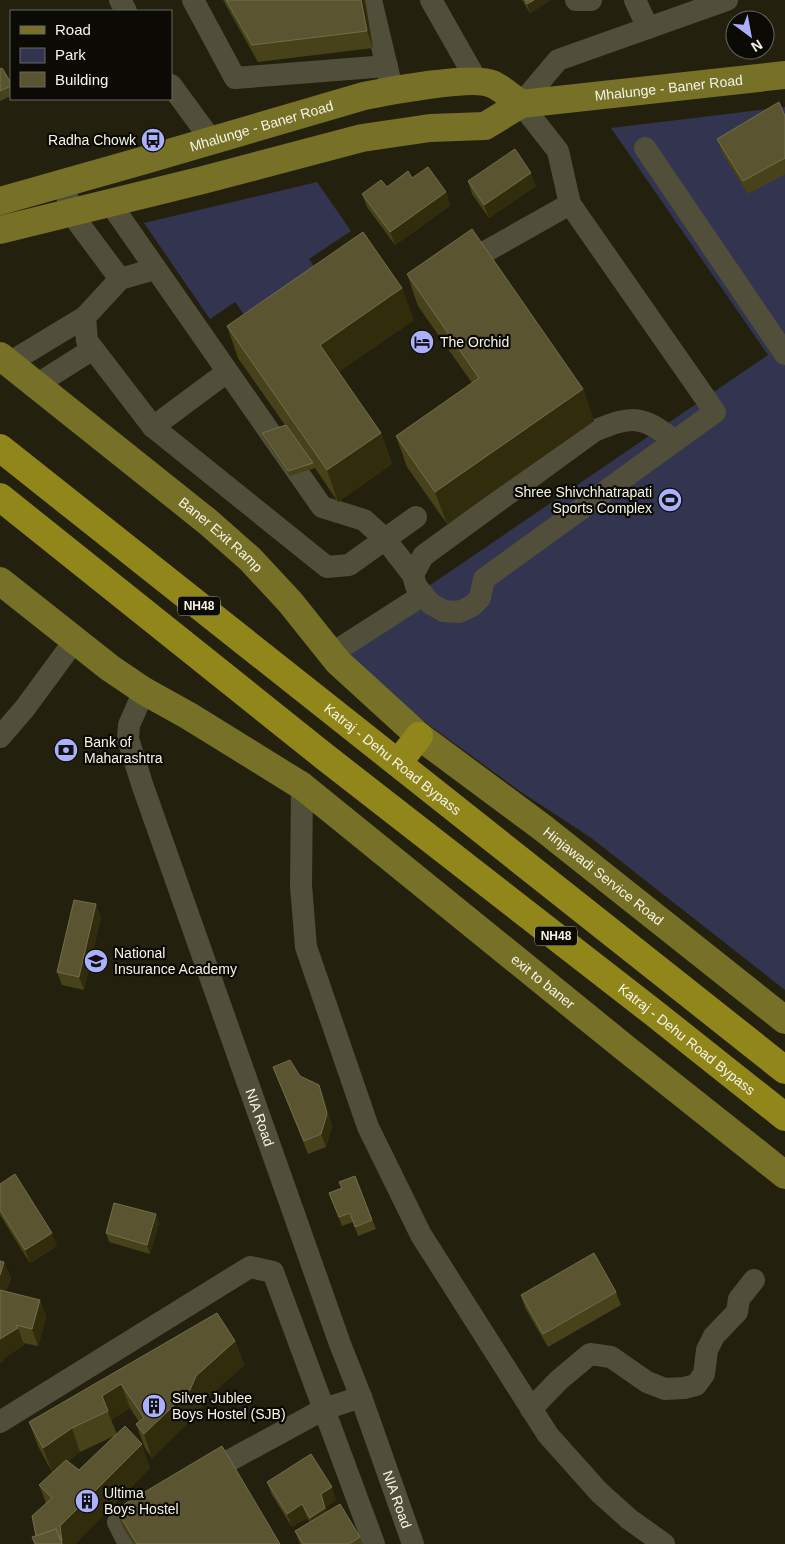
<svg xmlns="http://www.w3.org/2000/svg" width="785" height="1544" viewBox="0 0 785 1544" font-family="Arial,sans-serif">
<style>
.green{fill:#323450}
.lines{fill:none;stroke-linecap:round;stroke-linejoin:round}
.minor{stroke:#514f3a;stroke-width:22}
.major{stroke:#777027;stroke-width:28}
.highway{stroke:#91861a;stroke-width:28}
.wall{fill:#474219;fill-rule:evenodd}
.shaded-wall{fill:#312d0c}
.building{fill:#5a5530;stroke:#726e4c}
.labels{text-anchor:middle;stroke-width:4.5;stroke-linejoin:round;paint-order:stroke}
.shield{fill:#0b0a04;stroke:#afaea3;stroke-width:1}
.shield-label{font-size:12px;font-weight:bold;fill:#f5f4e7}
.street-label{font-size:14px;fill:#f5f4e7;stroke:#0b0a04}
.poi-label{font-size:14px;fill:#f5f4e7;stroke:#0b0a04;text-anchor:start}
</style>
<rect width="100%" height="100%" fill="#23210e"/>
<path class="green" d="M785,107V990L590,837L521,792L388,695L342,645L768,355L611,128Z
M317,182L351,231L309,259L327,285L257,333L235,302L210,319L144,223Z"/>
<g class="lines">
<g class="minor">
<path d="M120,0L126,11"/>
<path d="M193,0L235,78L387,66"/>
<path d="M371,0L390,80"/>
<path d="M431,0L477,81"/>
<path d="M576,0H591"/>
<path d="M635,0L648,28"/>
<path d="M171,85L212,141"/>
<path d="M645,148L785,354"/>
<path d="M64,183L71,213L120,279"/>
<path d="M110,203L322,507L364,520L385,539L413,575L416,586L431,604L444,611L459,612L472,606L480,598L484,579L715,412L570,204L558,151L521,104L558,60L727,0"/>
<path d="M460,266L570,204"/>
<path d="M155,269L120,279L85,317L87,341L153,427L327,567L349,565L416,517"/>
<path d="M9,363L85,317"/>
<path d="M36,385L93,349"/>
<path d="M153,427L227,372"/>
<path d="M413,575L423,556L594,431C633,415 641,415 675,441"/>
<path d="M331,654L423,595"/>
<path id="s1" d="M144,691L129,725L128,739L142,784L340,1344L361,1397L413,1544"/>
<path d="M0,737L25,708L75,640"/>
<path d="M302,786L301,886L306,947L368,1127L421,1235L548,1435L599,1492L629,1519L664,1544"/>
<path d="M531,1409L559,1380L590,1354L611,1357L647,1382L665,1389L684,1388L696,1385L704,1374L707,1350L714,1336L737,1312L739,1299L754,1280"/>
<path d="M0,1422L250,1267L273,1272L374,1544"/>
<path d="M203,1475L324,1409L361,1397"/>
<path d="M129,1544L118,1522L146,1506"/>
</g>
<g class="major">
<path id="s2" d="M0,201L145,160L364,96C388,91 473,75 492,84C502,88 512,98 521,104"/>
<path id="s3" d="M0,230L203,180L362,138L430,128L485,126L521,104L785,75"/>
<path id="s4" d="M0,356L208,522L250,559L290,602L338,662L419,736L543,828L785,1020"/>
<path id="s5" d="M0,581L110,668L144,691L189,716L302,786L625,1048L785,1175"/>
</g>
<g class="highway">
<path id="s6" d="M0,448L785,1070"/>
<path id="s7" d="M0,497L325,757L654,1013L785,1117"/>
<path d="M398,763L419,736"/>
</g>
</g>
<path class="wall" d="M223,0H365L373,48L258,62Z
M522,0H551L530,13Z
M0,69L11,83V96L0,101Z
M785,116V174L748,194L722,153L717,139Z
M468,181L536,186L489,218L472,194Z
M387,187L451,205L395,245L367,207L362,194Z
M407,274L583,389L594,421L447,524L407,467L396,436L472,383L418,306Z
M414,320L338,372L381,433L392,464L338,502L315,468L290,476L263,437L262,433L285,425L238,358L227,326Z
M101,917L84,990L62,985L57,972Z
M273,1067L300,1076L319,1085L324,1098L332,1127L326,1147L308,1154Z
M355,1176L376,1229L358,1236L353,1222L342,1226L329,1193L341,1188Z
M0,1184L57,1246L30,1263L0,1215Z
M159,1223L150,1254L109,1242L106,1233Z
M4,1262L11,1279L6,1291L40,1300L46,1317L38,1346L23,1343L24,1345L4,1358V1360L0,1363Z
M616,1292L621,1305L548,1347L525,1308L521,1295Z
M235,1341L244,1365L205,1400L198,1413L152,1458L145,1448L136,1424L139,1422L130,1408L111,1420L117,1434L150,1468L75,1544H35L36,1536L46,1503L39,1485L56,1469L52,1472L38,1446L29,1422ZM114,1436L79,1470L68,1461L80,1452Z
M267,1482L336,1500L326,1507L327,1511L360,1537L363,1544H300L295,1531L310,1522L307,1518L292,1527L272,1495Z
M116,1509L280,1544H133L122,1526Z"/>
<path class="shaded-wall" d="M361,0H365L373,48L367,31Z
M534,0H551L530,13L527,4Z
M531,173L536,186L489,218L484,205Z
M446,192L451,205L395,245L390,232Z
M402,288L414,320L331,377L320,345Z
M583,389L594,421L447,524L435,492Z
M381,433L392,464L338,502L327,470Z
M96,904L101,917L84,990L79,977Z
M319,1085L324,1098L332,1127L326,1147L321,1134Z
M156,1214L159,1223L150,1254L147,1245Z
M52,1233L57,1246L30,1263L25,1250Z
M4,1262L11,1279L1,1306L0,1302V1275Z
M40,1300L46,1317L38,1346L32,1329Z
M18,1328L24,1345L4,1358V1360L0,1363V1339Z
M235,1341L244,1365L205,1400L198,1413L152,1458L144,1434L196,1376Z
M121,1384L130,1408L111,1420L102,1396Z
M72,1428L80,1452L52,1472L43,1448Z
M142,1444L150,1468L75,1544H63L62,1541L60,1526Z
M332,1487L336,1500L326,1507L330,1521L315,1531L310,1518L321,1494Z
M302,1504L307,1518L292,1527L287,1514Z"/>
<path class="building" d="M226,0H361L367,31L252,45Z
M525,0H534L527,4Z
M2,68L11,83V86L0,91V69Z
M779,102L785,116V158L743,181L717,139Z
M515,149L531,173L484,205L468,181Z
M428,167L446,192L390,232L362,194L381,180L387,187L408,171L412,178Z
M472,229L583,389L435,492L396,436L479,378L407,274Z
M363,232L402,288L320,345L381,433L327,470L227,326Z
M286,425L313,463L288,471L262,433Z
M74,900L96,904L79,977L57,972Z
M290,1060L300,1076L319,1085L327,1114L321,1134L304,1141L273,1067Z
M15,1174L52,1233L25,1250L0,1210V1184Z
M355,1176L372,1220L355,1227L350,1213L339,1217L329,1193L342,1188L339,1182Z
M114,1203L156,1214L147,1245L106,1233Z
M594,1253L616,1292L543,1334L521,1295Z
M0,1261L4,1262L0,1275Z
M0,1290L40,1300L32,1329L16,1325L18,1328L0,1339Z
M217,1313L235,1341L196,1376L190,1390L144,1434L136,1424L144,1418L121,1384L102,1396L108,1411L72,1428L43,1448L29,1422Z
M125,1426L142,1444L60,1526L62,1541H61L56,1529L36,1536L32,1516L52,1498L39,1485L66,1460L79,1470Z
M222,1446L280,1544H137L116,1509Z
M311,1454L332,1487L321,1494L325,1508L310,1518L302,1504L287,1514L267,1482Z
M340,1504L360,1537L349,1544H303L295,1531Z
M56,1529L62,1544H35L32,1537Z"/>
<defs>
<g id="bus-disc" transform="scale(1.25)"><circle r="9.5" fill="#aab0fb" stroke="#0b0a04"/><path d="M-5-6H5V4H4V6H2V4H-2V6H-4V4H-5ZM-3.5-4V0h7V-4ZM-3.5 1.2v1.5H-2V1.2ZM2 1.2v1.5H3.5V1.2Z" fill="#111"/></g>
<g id="hotel-disc" transform="scale(1.25)"><circle r="9.5" fill="#aab0fb" stroke="#0b0a04"/><path d="M-6-4.5h1.5V1H6V5H4.5V3h-9V5H-6ZM-4 0a1.8 1.8 0 1 1 3.6 0ZM.5 0V-2.5h3Q6-2.5 6 0Z" fill="#111"/></g>
<g id="stadium-disc" transform="scale(1.25)"><circle r="9.5" fill="#aab0fb" stroke="#0b0a04"/><path d="M0-5a6.5 5 0 1 0 0 10a6.5 5 0 1 0 0-10ZM-3.5-1.8h7v3.6h-7Z" fill="#111"/></g>
<g id="bank-disc" transform="scale(1.25)"><circle r="9.5" fill="#aab0fb" stroke="#0b0a04"/><path d="M-6-4H6V4H-6ZM0-2.3a2.3 2.3 0 1 0 0 4.6a2.3 2.3 0 1 0 0-4.6Z" fill="#111"/></g>
<g id="university-disc" transform="scale(1.25)"><circle r="9.5" fill="#aab0fb" stroke="#0b0a04"/><path d="M0-5L7-2L0 1L-7-2ZM-4 1L0 2.5L4 1V4Q0 6-4 4Z" fill="#111"/></g>
<g id="building-disc" transform="scale(1.25)"><circle r="9.5" fill="#aab0fb" stroke="#0b0a04"/><path d="M-4-6H4V6H1V3H-1V6H-4ZM-2.5-4.3h1.7v1.8h-1.7ZM.8-4.3h1.7v1.8H.8ZM-2.5-1h1.7V.8h-1.7ZM.8-1h1.7V.8H.8Z" fill="#111"/></g>
</defs>
<g fill-rule="evenodd">
<use href="#bus-disc" x="153" y="140"/>
<use href="#hotel-disc" x="422" y="342"/>
<use href="#stadium-disc" x="670" y="500"/>
<use href="#bank-disc" x="66" y="750"/>
<use href="#university-disc" x="96" y="961"/>
<use href="#building-disc" x="154" y="1406"/>
<use href="#building-disc" x="87" y="1501"/>
</g>
<g class="labels">
<g class="shield">
<rect x="178" y="596.5" width="42" height="19" rx="4"/>
<rect x="535" y="926.5" width="42" height="19" rx="4"/>
</g>
<g class="shield-label">
<text x="199" y="610">NH48</text>
<text x="556" y="940">NH48</text>
</g>
<g class="street-label">
<text dy="5" stroke="none"><textPath href="#s3" startOffset="688">Mhalunge - Baner Road</textPath></text>
<text dy="5" stroke="none"><textPath href="#s2" startOffset="272">Mhalunge - Baner Road</textPath></text>
<text dy="5" stroke="none"><textPath href="#s4" startOffset="284">Baner Exit Ramp</textPath></text>
<text dy="5" stroke="none"><textPath href="#s6" startOffset="501">Katraj - Dehu Road Bypass</textPath></text>
<text dy="5" stroke="none"><textPath href="#s4" startOffset="799">Hinjawadi Service Road</textPath></text>
<text dy="5" stroke="none"><textPath href="#s5" startOffset="676">exit to baner</textPath></text>
<text dy="5" stroke="none"><textPath href="#s7" startOffset="875">Katraj - Dehu Road Bypass</textPath></text>
<text dy="5" stroke="none"><textPath href="#s1" startOffset="452">NIA Road</textPath></text>
<text dy="5" stroke="none"><textPath href="#s1" startOffset="858">NIA Road</textPath></text>
</g>
<g class="poi-label">
<text x="136" y="145" text-anchor="end">Radha Chowk</text>
<text x="440" y="347">The Orchid</text>
<text x="652" y="497" text-anchor="end">Shree Shivchhatrapati<tspan x="652" dy="16">Sports Complex</tspan></text>
<text x="84" y="747">Bank of<tspan x="84" dy="16">Maharashtra</tspan></text>
<text x="114" y="958">National<tspan x="114" dy="16">Insurance Academy</tspan></text>
<text x="172" y="1403">Silver Jublee<tspan x="172" dy="16">Boys Hostel (SJB)</tspan></text>
<text x="104" y="1498">Ultima<tspan x="104" dy="16">Boys Hostel</tspan></text>
</g>
</g>
<rect x="10" y="10" width="162" height="90" fill="#0b0a04" stroke="#69685f"/>
<rect x="20" y="26" width="25" height="8" fill="#777027" stroke="#69685f"/>
<text x="55" y="35" font-size="15" fill="#f5f4e7">Road</text>
<rect x="20" y="48" width="25" height="15" fill="#323450" stroke="#69685f"/>
<text x="55" y="60" font-size="15" fill="#f5f4e7">Park</text>
<rect x="20" y="72" width="25" height="15" fill="#5a5530" stroke="#69685f"/>
<text x="55" y="85" font-size="15" fill="#f5f4e7">Building</text>
<g transform="translate(750 35) rotate(148)"><circle r="24" fill="#0b0a04" stroke="#69685f"/>
<path d="M0-4L9 19L0 12L-9 19Z" fill="#aab0fb"/>
<text y="-8" font-size="14" font-weight="bold" text-anchor="middle" fill="#f5f4e7">N</text>
</g>
</svg>
